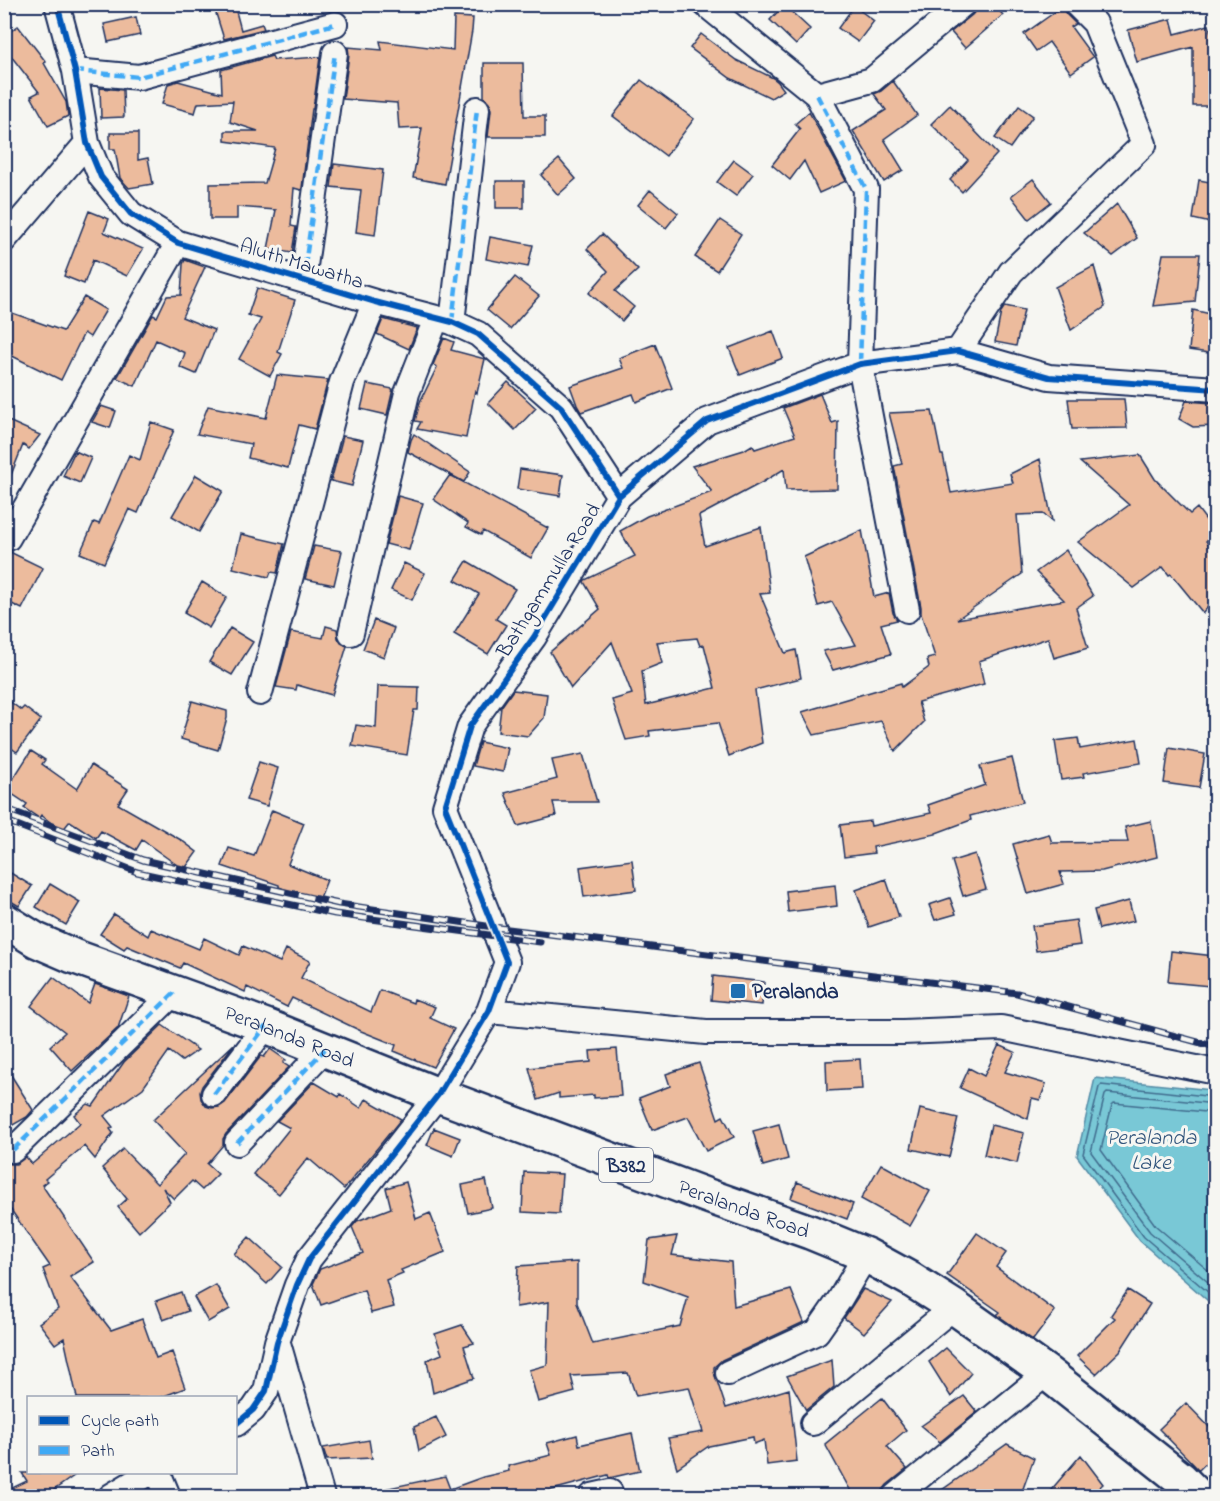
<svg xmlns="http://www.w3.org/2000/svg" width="1220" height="1501" viewBox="0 0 1220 1501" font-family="'Indie Flower',sans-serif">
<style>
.water{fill:#79c8d6;stroke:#538ba6;stroke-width:1.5}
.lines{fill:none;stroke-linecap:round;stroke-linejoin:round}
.shore{stroke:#416c8e;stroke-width:1.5}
.building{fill:#ecbb9d;stroke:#1b2f5e;stroke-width:1.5;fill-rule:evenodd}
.minor-casing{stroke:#1b2f5e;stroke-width:28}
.primary-casing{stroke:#1b2f5e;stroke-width:38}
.minor{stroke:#f6f6f2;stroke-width:24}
.primary{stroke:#f6f6f2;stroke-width:33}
.rail-casing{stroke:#1b2f5e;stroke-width:7}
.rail{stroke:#f6f6f2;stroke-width:4.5;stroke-dasharray:14;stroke-linecap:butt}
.quiet{stroke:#3fa9f5;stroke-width:4.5;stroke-dasharray:9 4.5;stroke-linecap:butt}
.cycleway-casing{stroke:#f6f6f2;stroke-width:10}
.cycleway{stroke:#0057b8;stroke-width:6}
.poi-dot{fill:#1f6fb2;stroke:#f6f6f2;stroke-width:2}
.labels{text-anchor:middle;stroke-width:6;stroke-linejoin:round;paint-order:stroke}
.shield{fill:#f6f6f2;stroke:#5d6b8a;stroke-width:1.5}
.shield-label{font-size:20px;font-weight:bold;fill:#1b2f5e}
.street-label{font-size:21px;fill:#1b2f5e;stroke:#f6f6f2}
.poi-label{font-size:21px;font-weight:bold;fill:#1b2f5e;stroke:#f6f6f2;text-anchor:start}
.water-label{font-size:22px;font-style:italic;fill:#32557c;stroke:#f6f6f2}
</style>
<rect width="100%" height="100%" fill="#f6f6f2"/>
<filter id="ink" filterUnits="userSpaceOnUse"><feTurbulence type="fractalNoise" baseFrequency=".0167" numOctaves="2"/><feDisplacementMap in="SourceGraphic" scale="12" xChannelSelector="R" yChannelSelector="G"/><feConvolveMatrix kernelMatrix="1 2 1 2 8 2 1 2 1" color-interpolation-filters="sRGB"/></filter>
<g filter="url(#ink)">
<path class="water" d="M1095,1078L1212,1090L1215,1092V1307L1140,1241L1077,1156Z"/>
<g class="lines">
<path class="shore" d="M1216,1097L1101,1085L1099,1087L1083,1154L1144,1237L1216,1299
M1216,1104L1107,1093L1105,1095L1091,1152L1150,1232L1216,1289
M1216,1113L1114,1103L1112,1105L1101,1150L1156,1226L1216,1277"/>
</g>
<path class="building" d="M213,4H234L241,30L262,24L264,29L224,39Z
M982,4H993L1003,15L965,48L951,32L972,15Z
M784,5L810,29L796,45L770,20Z
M854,6L874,21L858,42L838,28Z
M1062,7L1066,14L1076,24L1071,27L1093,57L1071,73L1049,42L1036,51L1024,34Z
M136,17L140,35L108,42L104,24Z
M454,17L473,18L472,31L445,184L413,178L422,128L399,129L397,103L343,99L349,55L348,47L382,50L380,41L453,50Z
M1171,19L1175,34L1209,25L1215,49V55L1214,56V106H1193V47L1137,62L1128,30Z
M18,26L46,62L44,63L66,102L68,116L48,126L31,96L39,92L4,47V36Z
M701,34L736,60L773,78L778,82L784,90L771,98L730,78L690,48Z
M272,56L274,60L320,57L313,109H312L302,188L301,190L294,188L291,226L296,227L292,253L268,249L276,210L237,207V219H210V184L265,183L275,148L225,141V131H258L230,122L233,101L198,103L195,113L162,104L168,84L178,81L222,93L221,70Z
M484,63H523L524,116H545V137H488L491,110L490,103L484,97Z
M641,80L694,119L666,156L613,116Z
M893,81L917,115L884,139L903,170L884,182L853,131L886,110L874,94L881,91Z
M100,88L123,90L124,117L101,118Z
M950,105L997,154L962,192L950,180L968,160L931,124Z
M1019,106L1033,116L1010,148L995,138Z
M809,112L846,181L819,193L804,161L790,180L772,165L800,129L795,124Z
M110,133H138V160L148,158L153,184L129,188L120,178L115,149H110Z
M559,159L576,179L558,195L541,175Z
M734,160L753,174L736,196L717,182Z
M334,164L383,170L375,235L356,232L361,190L331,187Z
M1033,179L1051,202L1029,219L1011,196Z
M1199,180L1215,183V224L1193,219Z
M496,181H524V208H496Z
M650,190L678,213L666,228L638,205Z
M1117,204L1137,238L1113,256L1084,233Z
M89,211L109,219L104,232L143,249L127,276L93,260L84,284L64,276Z
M720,220L741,234L717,271L695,257Z
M602,234L638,270L615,291L634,307L622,321L589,293L608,271L587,249Z
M490,237L533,245L528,267L486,259Z
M1163,254H1200L1195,302L1153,306Z
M185,260L205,267L182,317L214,330L196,374L180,367L185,353L156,340L135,386L117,378L153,315L157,317L167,296L181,295L183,264Z
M1094,266L1105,307L1071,330L1055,287Z
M515,277L539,296L510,329L487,310Z
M257,288L295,300L278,352L282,354L270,376L239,359L261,319L248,315Z
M84,297L106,310L90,337L84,333L61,380L4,352V310L63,331Z
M1005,306L1024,310L1016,346L995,342L1001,312Z
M1193,310L1215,315V354L1189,350Z
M383,319L417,328L409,349L377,334Z
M773,331L783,358L740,375L729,348Z
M444,338L454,342L451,350L485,359L477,393L475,390L466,438L417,429L421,422L415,421L420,402L437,367L433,365Z
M655,344L672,388L636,402L633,394L581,412L577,405L570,386L623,368L619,358Z
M277,375L328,380L315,429L299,425L288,468L248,458L251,444L197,434L208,406L266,418Z
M508,382L536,408L515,430L488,403Z
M367,384L393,389L387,415L361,409Z
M820,394L832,423L838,421L837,489L786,490L784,469L763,482L699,516L705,546L761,527L770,593L760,594L785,653L796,650L801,678L755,690L762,743L729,756L718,723L649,731L650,736L626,740L612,700L632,694L612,642L571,688L550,652L600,609L584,582L585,580L635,556L620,531L647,516L712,492L692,466L744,450L752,445L755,449L795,436L783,408ZM697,638L700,646L704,645L715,688L646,705L642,671L662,663L657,642Z
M1068,399H1124L1127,428L1072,429Z
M1186,401L1213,403L1215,405V426L1193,427L1179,419Z
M101,406L116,411L110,428L92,422Z
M932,411L941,455H943L951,493L1013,483L1010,474L1040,459L1052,521L1043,514L1017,515L1022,574L957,619L1064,600L1036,572L1066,550L1093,596L1076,608L1088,648L1054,658L1048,638L979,661L984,684L918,702L924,722L895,751L881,721L814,735L802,712L901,683L902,687L929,667L927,659L935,657L921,614V607L894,466L902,464L889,413Z
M4,419L40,435L29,449L23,445L5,490Z
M151,422L174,430L138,513L129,509L104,563L80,553L94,522L99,524L129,455L140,460Z
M414,434L470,472L464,482L408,452L411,440Z
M343,436L363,440L352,486L331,481Z
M75,451L91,458L80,483L63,476Z
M1140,455L1155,479L1190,514L1197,508L1215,532L1206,541L1215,552V598L1203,613L1171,574L1169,575L1163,567L1134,588L1078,542L1129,505L1080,462Z
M520,469L563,475L560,496L517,489Z
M196,475L223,491L199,532L172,516Z
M450,475L548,528L531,558L483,531L481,535L466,527L468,523L433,499Z
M398,496L423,503L409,550L386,544Z
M862,530L874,597L889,593L893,613L897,620L881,624L891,654L833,670L823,651L856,645L832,602L818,606L804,557Z
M241,534L284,544L277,573L271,572L269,577L233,568Z
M314,546L342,551L334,585L305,579Z
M4,551L10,552L43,568L22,609L4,600Z
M467,561L515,589L496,619L506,625L488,654L454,634L479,594L455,580Z
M404,563L425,573L412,600L391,590Z
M202,582L227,597L209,628L184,613Z
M374,620L394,628L384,657L363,649Z
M326,626L337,629L338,638L341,643L347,646L332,695L297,685L296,690L276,687L291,632L323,638Z
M230,628L253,642L232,675L209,662Z
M378,686L419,687L418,710H414L407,755L352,746L356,725L376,728Z
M513,690L547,694L544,718L528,736L498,732L501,707Z
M4,697L21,710L24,707L41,720L17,752L4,743Z
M192,701L227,711V718L218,750L181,739Z
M1078,738L1080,749L1137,739L1141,763L1083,773L1084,777L1061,780L1055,741Z
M480,742L508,748L503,772L473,766Z
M1169,748L1205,754L1199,788L1164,783Z
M31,751L45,760L42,764L77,789L91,765L128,789L118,804L181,840L197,852L184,870L142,840L136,850L101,831L96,838L70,821L62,831L41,815L39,818L24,808L27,804L6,790Z
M583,754L597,802H553L556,816L518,826L505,793L557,779L552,760Z
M1012,758L1023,802L970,816L971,820L936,833V834L873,847L874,853L844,857L840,825L870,821L871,826L931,813L928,805L985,785L980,766Z
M259,762L278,768L267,806L246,800Z
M272,810L304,823L288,864L327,880L318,903L279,887V885L222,866L229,848L254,856Z
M1151,821L1157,857L1102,871L1060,872L1064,884L1028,894L1013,844L1049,834L1052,843L1128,842L1125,827Z
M975,854L986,889L963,896L952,861Z
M632,860L636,890L584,897L580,867Z
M4,869L32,886L19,906L4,897Z
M886,879L899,917L869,927L856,890Z
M50,884L80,902L66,925L36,907Z
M835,885L837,906L788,912L786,891Z
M950,898L956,914L935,920L929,905Z
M1129,901L1134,921L1099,929L1094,910Z
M114,914L148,936L151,929L199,949L204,938L239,955L243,946L280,962L286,949L310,961L301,978L371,1012L380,990L413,1003L414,999L435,1007L430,1018L454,1029L433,1067L394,1051L396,1045L361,1031L292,998L287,1007L247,987L245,992L183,963L180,968L127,946L124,949L100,934Z
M1076,920L1080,945L1036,951L1032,926Z
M1171,951L1214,956L1210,986L1168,982Z
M713,976L764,982L762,1005L711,1000Z
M53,977L88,1003L95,984L129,996L118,1028L72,1071L50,1046L65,1032L31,1006Z
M162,1025L198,1050L182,1061L169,1051L143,1088L104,1116L113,1127L110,1129L113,1133L95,1159L84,1146L45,1179L47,1181L42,1185L94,1262L70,1277L111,1330L142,1319L156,1358L172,1352L185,1388L159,1398H77L64,1338L55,1344L39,1323L58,1309L43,1269L50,1266L11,1210L4,1213V1161L10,1164H16L26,1157L32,1164L80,1123L74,1115L88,1104L93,1106L124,1062Z
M235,1043L202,1086L200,1092L201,1099L206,1106L212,1108L219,1107L225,1103L261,1056L264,1057L270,1049L286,1060L283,1063L289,1067L226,1134L223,1139V1145L207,1164L218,1174L202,1190L192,1181L174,1199L163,1188L170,1202L139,1232L118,1207L127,1199L102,1168L123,1149L157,1184L185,1154L153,1120Z
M999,1045L1015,1052L1005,1072L1046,1084L1040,1100L1032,1098L1028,1119L960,1088L969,1068L984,1076Z
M617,1049L621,1096L594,1098V1095L559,1098V1093L538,1100L529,1068L591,1062L590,1051Z
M860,1059L862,1089L827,1091L826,1061Z
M699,1063L718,1119L723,1116L734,1137L706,1151L688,1117L652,1130L639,1098L670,1086L666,1074Z
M4,1064L33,1110L27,1117L4,1130Z
M314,1082L339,1097L340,1094L361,1108L366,1099L401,1119L344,1189L308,1158L279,1194L253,1174L290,1128L277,1121Z
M920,1109L958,1118L949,1157L911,1149Z
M779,1124L788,1159L763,1166L753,1131Z
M991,1125L1024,1133L1017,1163L984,1155Z
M434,1128L460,1138L453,1156L427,1145Z
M881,1164L930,1191L910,1226L861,1199Z
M524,1172L562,1174L559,1214L522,1212Z
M486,1180L492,1208L468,1213L462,1185Z
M406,1182L416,1219L430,1213L445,1252L401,1270L403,1273L386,1280L394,1307L371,1313L364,1290L321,1305L313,1284L320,1269L363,1253L352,1227L357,1221L391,1208L386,1188Z
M797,1182L853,1204L847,1219L791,1198Z
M977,1233L1006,1253L996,1267L1055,1311L1033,1340L997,1315L1000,1312L947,1275Z
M677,1236L672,1255L731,1262L734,1306L791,1290L804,1322L722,1360L714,1367V1372L726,1408L789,1389L797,1461L767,1465L764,1440L754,1444L753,1437L709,1446L677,1468L668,1438L703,1432L689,1387L636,1396L628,1373L571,1376L575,1392L538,1402L529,1370L547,1365L549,1302L516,1307L518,1266L577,1262V1303L593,1344L680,1326L688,1297L644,1281L649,1240Z
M249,1237L282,1267L267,1284L234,1254Z
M216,1285L230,1309L208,1322L194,1297Z
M863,1289L892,1302L864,1333L844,1318Z
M1128,1290L1150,1304L1120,1351L1096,1374L1077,1356L1115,1318L1111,1315Z
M181,1292L188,1311L163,1320L156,1301Z
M462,1325L474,1343L464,1346L474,1378L433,1393L427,1360L442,1354L435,1334Z
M946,1348L971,1373L951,1397L929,1362Z
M832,1360L834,1387L806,1410L787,1376Z
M964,1396L977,1412L940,1442L921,1426Z
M882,1398L906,1430L887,1446L907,1469L887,1485L883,1490L882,1497H854L825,1444Z
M1186,1403L1215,1433V1454L1199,1470L1159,1429Z
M436,1417L446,1437L419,1451L414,1427Z
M632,1433L640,1471L609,1478L608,1475L526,1497H384V1489L445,1476L450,1489L483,1477L509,1471L508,1466L551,1455L547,1443L577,1435L579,1445Z
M369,1440L372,1458L327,1460L323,1448Z
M1007,1444L1034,1458L1020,1497H932Z
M1081,1455L1103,1484L1089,1497H1045Z
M22,1473H78L44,1497H4V1492L27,1481Z"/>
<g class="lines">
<g class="minor-casing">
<path id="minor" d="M57,4L75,71L87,143L101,177L131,214L178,243L375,302L452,322L478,334L561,407L619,496
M705,4L817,95L872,80L963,4
M75,71L139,77L335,24
M817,95L866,189L860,364L907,610
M4,240L87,143
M303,280L335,53
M452,322L477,109
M958,351L1011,272L1144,144L1095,23L1076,4
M8,538L178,243
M351,633L407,393L436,319
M260,693L342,382L375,302
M489,1011L706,1032H903L1001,1028L1216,1072
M214,1094L266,1026
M237,1143L325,1049
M13,1150L175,992
M278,1343L322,1496
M728,1373L817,1332L840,1299L866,1255
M813,1423L954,1307
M236,1424L253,1410L266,1391L277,1342L297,1285L309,1259L438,1095L489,1011L507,962L445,807L470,726L534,637L619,496L707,421L860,364L958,351L1049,377L1216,389
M158,1472L168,1496
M111,1496L151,1472
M592,1496L610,1492
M896,1496L1047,1373"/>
</g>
<g class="primary-casing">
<g id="primary">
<path id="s1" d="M4,920L36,940L73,956L266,1026L438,1095L708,1196L810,1232L866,1255L910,1279L954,1307L1047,1373L1181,1479L1198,1496"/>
</g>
</g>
<use href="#minor" class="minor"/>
<use href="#primary" class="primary"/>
<g class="rail-casing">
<path id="rail" d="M4,808L143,860L339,904L493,927L1017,993L1216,1047
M4,820L137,872L335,914L540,942"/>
</g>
<use href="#rail" class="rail"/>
<path class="quiet" d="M951,4L954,11
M75,71L139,77L335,24
M817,95L866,189L860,364
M303,280L335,53
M452,322L477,109
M214,1094L266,1026
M237,1143L325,1049
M13,1150L175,992"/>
<g class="cycleway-casing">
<path id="cycleway" d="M57,4L75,71L87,143L101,177L131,214L178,243L375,302L452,322L478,334L561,407L619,496
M236,1424L253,1410L266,1391L277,1342L297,1285L309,1259L438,1095L489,1011L507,962L445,807L470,726L534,637L619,496L707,421L860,364L958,351L1049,377L1216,389"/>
</g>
<use href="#cycleway" class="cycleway"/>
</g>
</g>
<rect class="poi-dot" x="730" y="983" width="16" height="16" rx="3"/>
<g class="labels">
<rect class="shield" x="599" y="1148" width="54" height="34" rx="4.5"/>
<g class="shield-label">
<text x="626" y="1172">B382</text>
</g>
<g class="street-label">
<text transform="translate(302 263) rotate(17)" y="7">Aluth Mawatha</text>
<text transform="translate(548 580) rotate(-58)" y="7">Bathgammulla Road</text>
<text dy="7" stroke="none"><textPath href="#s1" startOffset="309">Peralanda Road</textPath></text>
<text dy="7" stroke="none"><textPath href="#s1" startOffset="795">Peralanda Road</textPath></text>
</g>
<g class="poi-label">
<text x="752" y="998">Peralanda</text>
</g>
<g class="water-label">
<text x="1151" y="1144">Peralanda<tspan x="1151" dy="25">Lake</tspan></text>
</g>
</g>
<rect width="1220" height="1501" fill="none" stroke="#f6f6f2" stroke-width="24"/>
<rect x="12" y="12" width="1196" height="1477" fill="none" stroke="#1b2f5e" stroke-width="2" filter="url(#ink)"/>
<rect x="27" y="1396" width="210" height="78" fill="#f6f6f2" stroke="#9ea6b7" stroke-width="1.5"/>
<rect x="39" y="1416" width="30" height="9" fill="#0057b8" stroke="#9ea6b7" stroke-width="1.5"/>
<text x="81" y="1426" font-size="18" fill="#1b2f5e">Cycle path</text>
<rect x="39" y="1446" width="30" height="9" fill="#3fa9f5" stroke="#9ea6b7" stroke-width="1.5"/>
<text x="81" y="1456" font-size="18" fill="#1b2f5e">Path</text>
</svg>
